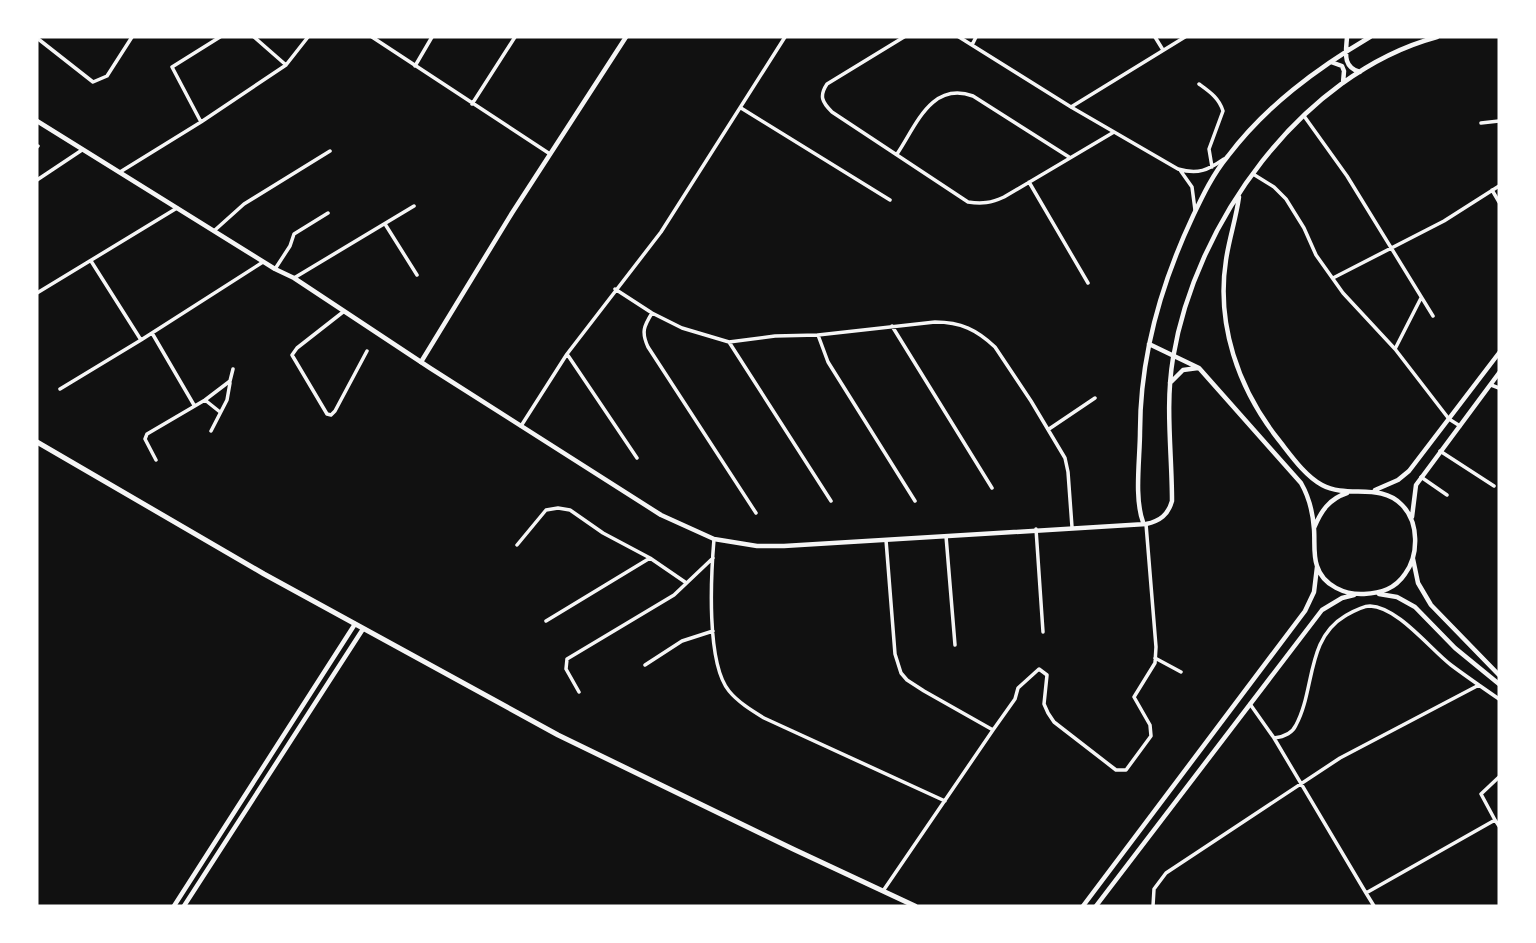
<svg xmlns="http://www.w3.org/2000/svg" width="1536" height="943" viewBox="0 0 1536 943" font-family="'Titillium Web',sans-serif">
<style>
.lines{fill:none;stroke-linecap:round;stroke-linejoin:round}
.minor{stroke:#f5f5f5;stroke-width:3.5}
.tertiary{stroke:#f5f5f5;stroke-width:4.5}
.secondary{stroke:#f5f5f5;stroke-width:4.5}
.primary{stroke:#f5f5f5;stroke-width:5}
</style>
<rect width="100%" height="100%" fill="#111"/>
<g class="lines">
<path class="minor" d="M254,37L286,65
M372,37L550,154
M904,37L827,84C819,96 822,102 832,112L968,202C982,204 991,203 1004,197L1114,132
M959,37L1071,107L1178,169C1198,175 1208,170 1224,159
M1155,37L1163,50
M37,38L93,82L107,76L132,37
M972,45L976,37
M415,66L432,37
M1199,84C1210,92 1219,98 1223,111L1209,149L1212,167
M472,104L515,37
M1071,107L1185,37
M741,108L890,200
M1304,116L1347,176L1433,316
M201,122L172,67L220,37
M1481,123L1499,121
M37,147L38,146
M897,154C916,126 931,81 973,96L1069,157
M1180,170L1192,187L1195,210
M120,172L201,122L286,65L308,37
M1253,174L1274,187L1286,199L1304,228L1316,255L1343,293L1395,349L1449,419L1460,426
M37,180L82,150
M1029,182L1088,283
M1492,190L1499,202
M385,224L417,275
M215,230L244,204L330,151
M275,269L290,246L294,234L328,213
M294,278L414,206
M1333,278L1444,221L1499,186
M615,289L652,313L682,328L729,342L775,336L818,335L935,322C961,322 977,330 995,347L1031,401L1065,458L1068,472L1072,527
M37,293L177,208
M343,312L297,348L292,355L327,414L331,415L335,411L367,351
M652,313C644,326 641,332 648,347L756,513
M892,326L992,488
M152,333L194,405
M818,335L828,362L915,501
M141,340L263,262
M729,342L831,501
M1395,349L1421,298
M567,354L637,458
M1491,385L1499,388
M60,389L141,340L91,261
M205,400L220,412
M521,426L567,354L661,232L785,37
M1049,429L1095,398
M211,431L227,400L230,383
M1440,451L1494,486
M156,460L145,439L147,434L205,400L230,381L233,369
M1421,477L1447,495
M1036,529L1043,632
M946,536L955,645
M714,539C711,575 706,663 729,691C738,702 751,710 764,718L945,801
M517,545L546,510L558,508L570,510L603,533L650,558L685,582
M546,621L650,558
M1155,658L1181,672
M645,665L682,641L713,631
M579,692L566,669L567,659L674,595L713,558
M1250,704L1274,738C1283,737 1292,734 1296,725C1315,690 1306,639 1345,616C1352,612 1362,606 1370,606C1398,607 1430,649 1451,665C1467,677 1483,688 1499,699
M993,730L1015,699L1018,688L1039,669L1047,675L1044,704L1048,713L1054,722L1116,770H1126L1151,736L1150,725L1134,697L1155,663L1156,647L1146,524
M1274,738L1366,893L1495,820L1499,826
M1495,820L1481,794L1499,777
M883,891L993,730L924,691L907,680L901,673L895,654L886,540
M1366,893L1374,906
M1153,906L1154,889L1166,873L1340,758L1479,685"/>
<path class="tertiary" d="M421,362L512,213L626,37
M174,906L355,624
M184,906L363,629"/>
<path class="secondary" d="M1347,37C1346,52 1342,67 1360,72
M1331,62L1342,66L1344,71L1343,83
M37,121L275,269L294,278L430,368L661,515L714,539L757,546H784L1146,524C1160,521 1168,515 1172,501C1172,453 1165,406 1173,358C1195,224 1301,74 1437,37
M1149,344L1199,368L1301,483C1309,497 1313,514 1314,529C1315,541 1313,555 1317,566C1323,586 1346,595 1364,594C1381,593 1395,589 1405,574C1419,555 1419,522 1402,505C1380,482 1348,499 1322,485C1304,475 1290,454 1278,439C1238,388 1216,324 1226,260C1229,239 1236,219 1239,197
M1170,383L1183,370L1198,368
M1375,490L1398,480L1409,471L1499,353
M1412,517L1416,485L1499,373
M1143,522C1134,498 1140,458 1140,432C1140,357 1161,284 1193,216C1203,195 1213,174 1228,156C1266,106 1316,69 1370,37
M1314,528C1321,511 1329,499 1347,493
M1413,559L1418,583L1431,605L1499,675
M1379,594L1397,597L1415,607L1455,648L1499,684
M1083,906L1305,611L1314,592L1317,567
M1096,906L1322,610L1342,598L1354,595"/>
<path class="primary" d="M37,442L264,574L558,735L793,849L915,906"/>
</g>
<rect width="1536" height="943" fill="none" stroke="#ffffff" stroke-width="77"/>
</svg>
